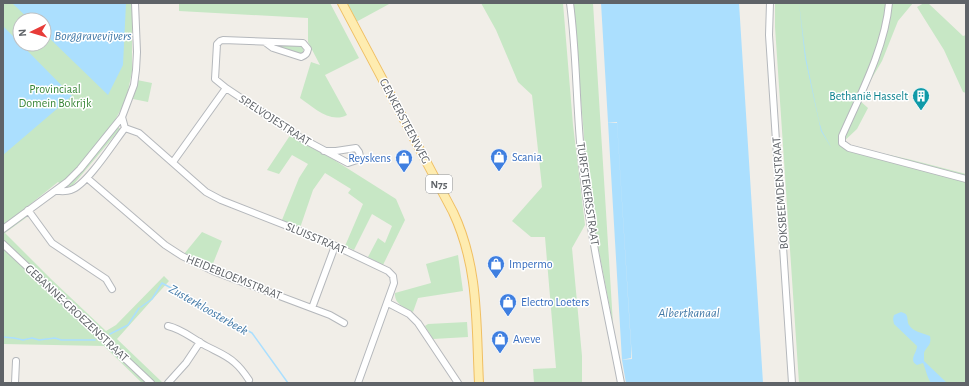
<svg xmlns="http://www.w3.org/2000/svg" width="969" height="386" viewBox="0 0 969 386" font-family="'Alegreya Sans',sans-serif">
<style>
.green{fill:#c7e7c5;fill-rule:evenodd}
.water{fill:#abdffe}
.pier{fill:#f1eee8}
.lines{fill:none;stroke-linecap:round;stroke-linejoin:round}
.stream{stroke:#abdffe;stroke-width:1.5}
.minor-casing{stroke:#b5b8bc;stroke-width:8}
.major-casing{stroke:#f0bf62;stroke-width:10}
.minor{stroke:#fff;stroke-width:6}
.major{stroke:#feecb0;stroke-width:8}
.labels{text-anchor:middle;stroke-width:3;stroke-linejoin:round;paint-order:stroke}
.shield{fill:#fff;stroke:#8f9295;stroke-width:1}
.shield-label{font-size:11px;font-weight:bold;fill:#5f6368}
.park-label{font-size:12px;fill:#398637;stroke:#fff}
.culture-label{font-size:12px;fill:#0d838f;stroke:#fff;text-anchor:end}
.street-label{font-size:12px;fill:#5f6368;stroke:#fff}
.shop-label{font-size:12px;fill:#366cbe;stroke:#fff;text-anchor:start}
.water-label{font-size:13px;font-style:italic;fill:#437aa8;stroke:#fff}
</style>
<rect width="100%" height="100%" fill="#f1eee8"/>
<path class="green" d="M3,3H132V72L126,100L114,122L120,129L73,185L66,188L58,182L23,210L27,217L5,233L52,280L106,331L116,325L164,276L169,281L117,339L163,383H142L104,346L3,344ZM20,20H44V44H20Z
M179,3H330L359,58L325,75L347,115C330,124 313,107 300,98L311,62L320,65L308,42V18L179,11Z
M346,3H391L356,22Z
M481,3H563L573,125L585,225L572,248L582,356V383H534L533,369L556,368L545,237H531L512,221L542,187L532,95L518,82L496,30Z
M573,3H593L613,324L592,215L588,185Z
M775,3H913L898,21L882,61L859,100L868,108L857,129L841,144L912,160L966,174V383H799L775,27Z
M924,3H928L963,36L966,35V93L963,92L944,50L917,7Z
M274,44L301,45L303,48V52L300,54L274,46Z
M137,80L152,83L148,102L133,99Z
M291,134L301,142L331,158L396,199L405,220L383,265L368,257L378,238L385,243L392,226L372,214L354,250L345,246L363,204L348,193L351,189L325,173L313,190L300,228L282,220L299,178L308,164L292,155L279,174L267,170Z
M202,232L222,241L212,266L184,254Z
M458,255L463,291L418,298L413,312C404,307 394,304 395,293L431,283L426,264Z
M467,322L468,337L433,339L425,326L428,324Z"/>
<path class="water" d="M12,3H126L123,65L108,95L44,33V20H30Z
M601,3H739L763,383H626L622,360Z
M799,3L806,58L819,121L822,131L832,149L821,131L819,122L805,58Z
M3,26L72,96L3,155Z
M901,312C910,314 906,319 909,325C913,332 923,333 930,336C932,346 926,346 924,353C924,354 924,360 924,361L947,383H931C927,377 926,370 923,363L917,365C908,360 917,353 917,346L894,324L893,319L894,315Z"/>
<path class="pier" d="M617,122L632,359L637,383L632,359L621,360L631,358V346L617,123H606Z"/>
<g class="lines">
<path class="stream" d="M141,307L152,299L162,283L252,333L288,383
M110,334L128,325L139,308
M3,337L14,338L23,340L32,338L39,340L55,338L61,340H95"/>
<g class="minor-casing">
<path id="minor" d="M570,3C577,56 576,110 582,163C590,237 607,310 621,383
M770,3L769,35L792,383
M889,3C885,48 860,95 842,136V143L849,148L966,179
M265,42L273,48L301,57C306,55 307,54 308,49L303,43L223,40L220,41L217,44L215,79L226,88L301,138L348,163L357,160L360,156L359,152L356,148L336,151H324
M125,128L139,133L206,192L221,200L323,240L388,271L393,276L394,283L358,383
M173,162L226,88
M87,178L165,245L182,256L213,271L330,315L344,323
M56,191C61,191 66,192 71,190C87,185 114,142 125,128L122,117
M28,210L52,243L106,279L112,289
M3,229L67,182L80,169L122,117L134,85L136,70L137,52L135,3
M3,244L151,383
M388,303L409,314L418,323L458,383
M312,308L335,246
M168,326C181,329 189,336 201,343C212,350 226,354 235,363C241,368 245,374 249,380
M15,383L16,361
M168,383L186,363L200,342"/>
</g>
<g class="major-casing">
<path id="major" d="M342,3L453,212C479,267 476,323 479,383"/>
</g>
<use href="#minor" class="minor"/>
<use href="#major" class="major"/>
</g>
<defs>
<g id="building-pin" transform="scale(0.9)"><path d="M0 17L-7.5 6A9.5 9.5 0 1 1 7.5 6Z" fill="#0f9aa8" stroke="#fff"/><path d="M-4-6H4V6H1V3H-1V6H-4ZM-2.5-4.3h1.7v1.8h-1.7ZM.8-4.3h1.7v1.8H.8ZM-2.5-1h1.7V.8h-1.7ZM.8-1h1.7V.8H.8Z" fill="#fff"/></g>
<g id="shop-pin" transform="scale(0.9)"><path d="M0 17L-7.5 6A9.5 9.5 0 1 1 7.5 6Z" fill="#3f7fe0" stroke="#fff"/><path d="M-5-2.5h2.3a2.7 3.5 0 0 1 5.4 0H5L5.5 6h-11ZM-1.5-2.5h3a1.5 2.3 0 0 0-3 0Z" fill="#fff"/></g>
</defs>
<g fill-rule="evenodd">
<use href="#building-pin" x="921" y="96"/>
<use href="#shop-pin" x="499" y="157"/>
<use href="#shop-pin" x="404" y="158"/>
<use href="#shop-pin" x="496" y="264"/>
<use href="#shop-pin" x="508" y="302"/>
<use href="#shop-pin" x="500" y="339"/>
</g>
<g class="labels">
<rect class="shield" x="426" y="175" width="26" height="18" rx="3"/>
<g class="shield-label">
<text x="439" y="188">N75</text>
</g>
<g class="park-label">
<text x="55" y="93">Provinciaal<tspan x="55" dy="14">Domein Bokrijk</tspan></text>
</g>
<g class="culture-label">
<text x="908" y="100">Bethanië Hasselt</text>
</g>
<g class="street-label">
<text transform="translate(275 120) rotate(33)" y="4">SPELVOJESTRAAT</text>
<text transform="translate(405 121) rotate(62)" y="4">GENKERSTEENWEG</text>
<text transform="translate(780 193) rotate(-94)" y="4">BOKSBEEMDENSTRAAT</text>
<text transform="translate(588 194) rotate(82)" y="4">TURFSTEKERSSTRAAT</text>
<text transform="translate(316 238) rotate(23)" y="4">SLUISSTRAAT</text>
<text transform="translate(234 277) rotate(22)" y="4">HEIDEBLOEMSTRAAT</text>
<text transform="translate(77 313) rotate(43)" y="4">GEBANNE-GROEZENSTRAAT</text>
</g>
<g class="shop-label">
<text x="512" y="161">Scania</text>
<text x="391" y="162" text-anchor="end">Reyskens</text>
<text x="509" y="268">Impermo</text>
<text x="521" y="306">Electro Loeters</text>
<text x="513" y="343">Aveve</text>
</g>
<g class="water-label">
<text x="93" y="40">Borggravevijvers</text>
<text transform="translate(209 309) rotate(30)" y="5">Zusterkloosterbeek</text>
<text x="689" y="317">Albertkanaal</text>
</g>
</g>
<rect width="969" height="386" fill="none" stroke="#5f6368" stroke-width="8"/>
<g transform="translate(32 32) rotate(265)"><circle r="19" fill="#ffffff" stroke="#bfc1c3"/>
<path d="M0-3L7 15L0 10L-7 15Z" fill="#e73b38"/>
<text y="-6" font-size="11" font-weight="bold" text-anchor="middle" fill="#5f6368">N</text>
</g>
</svg>
